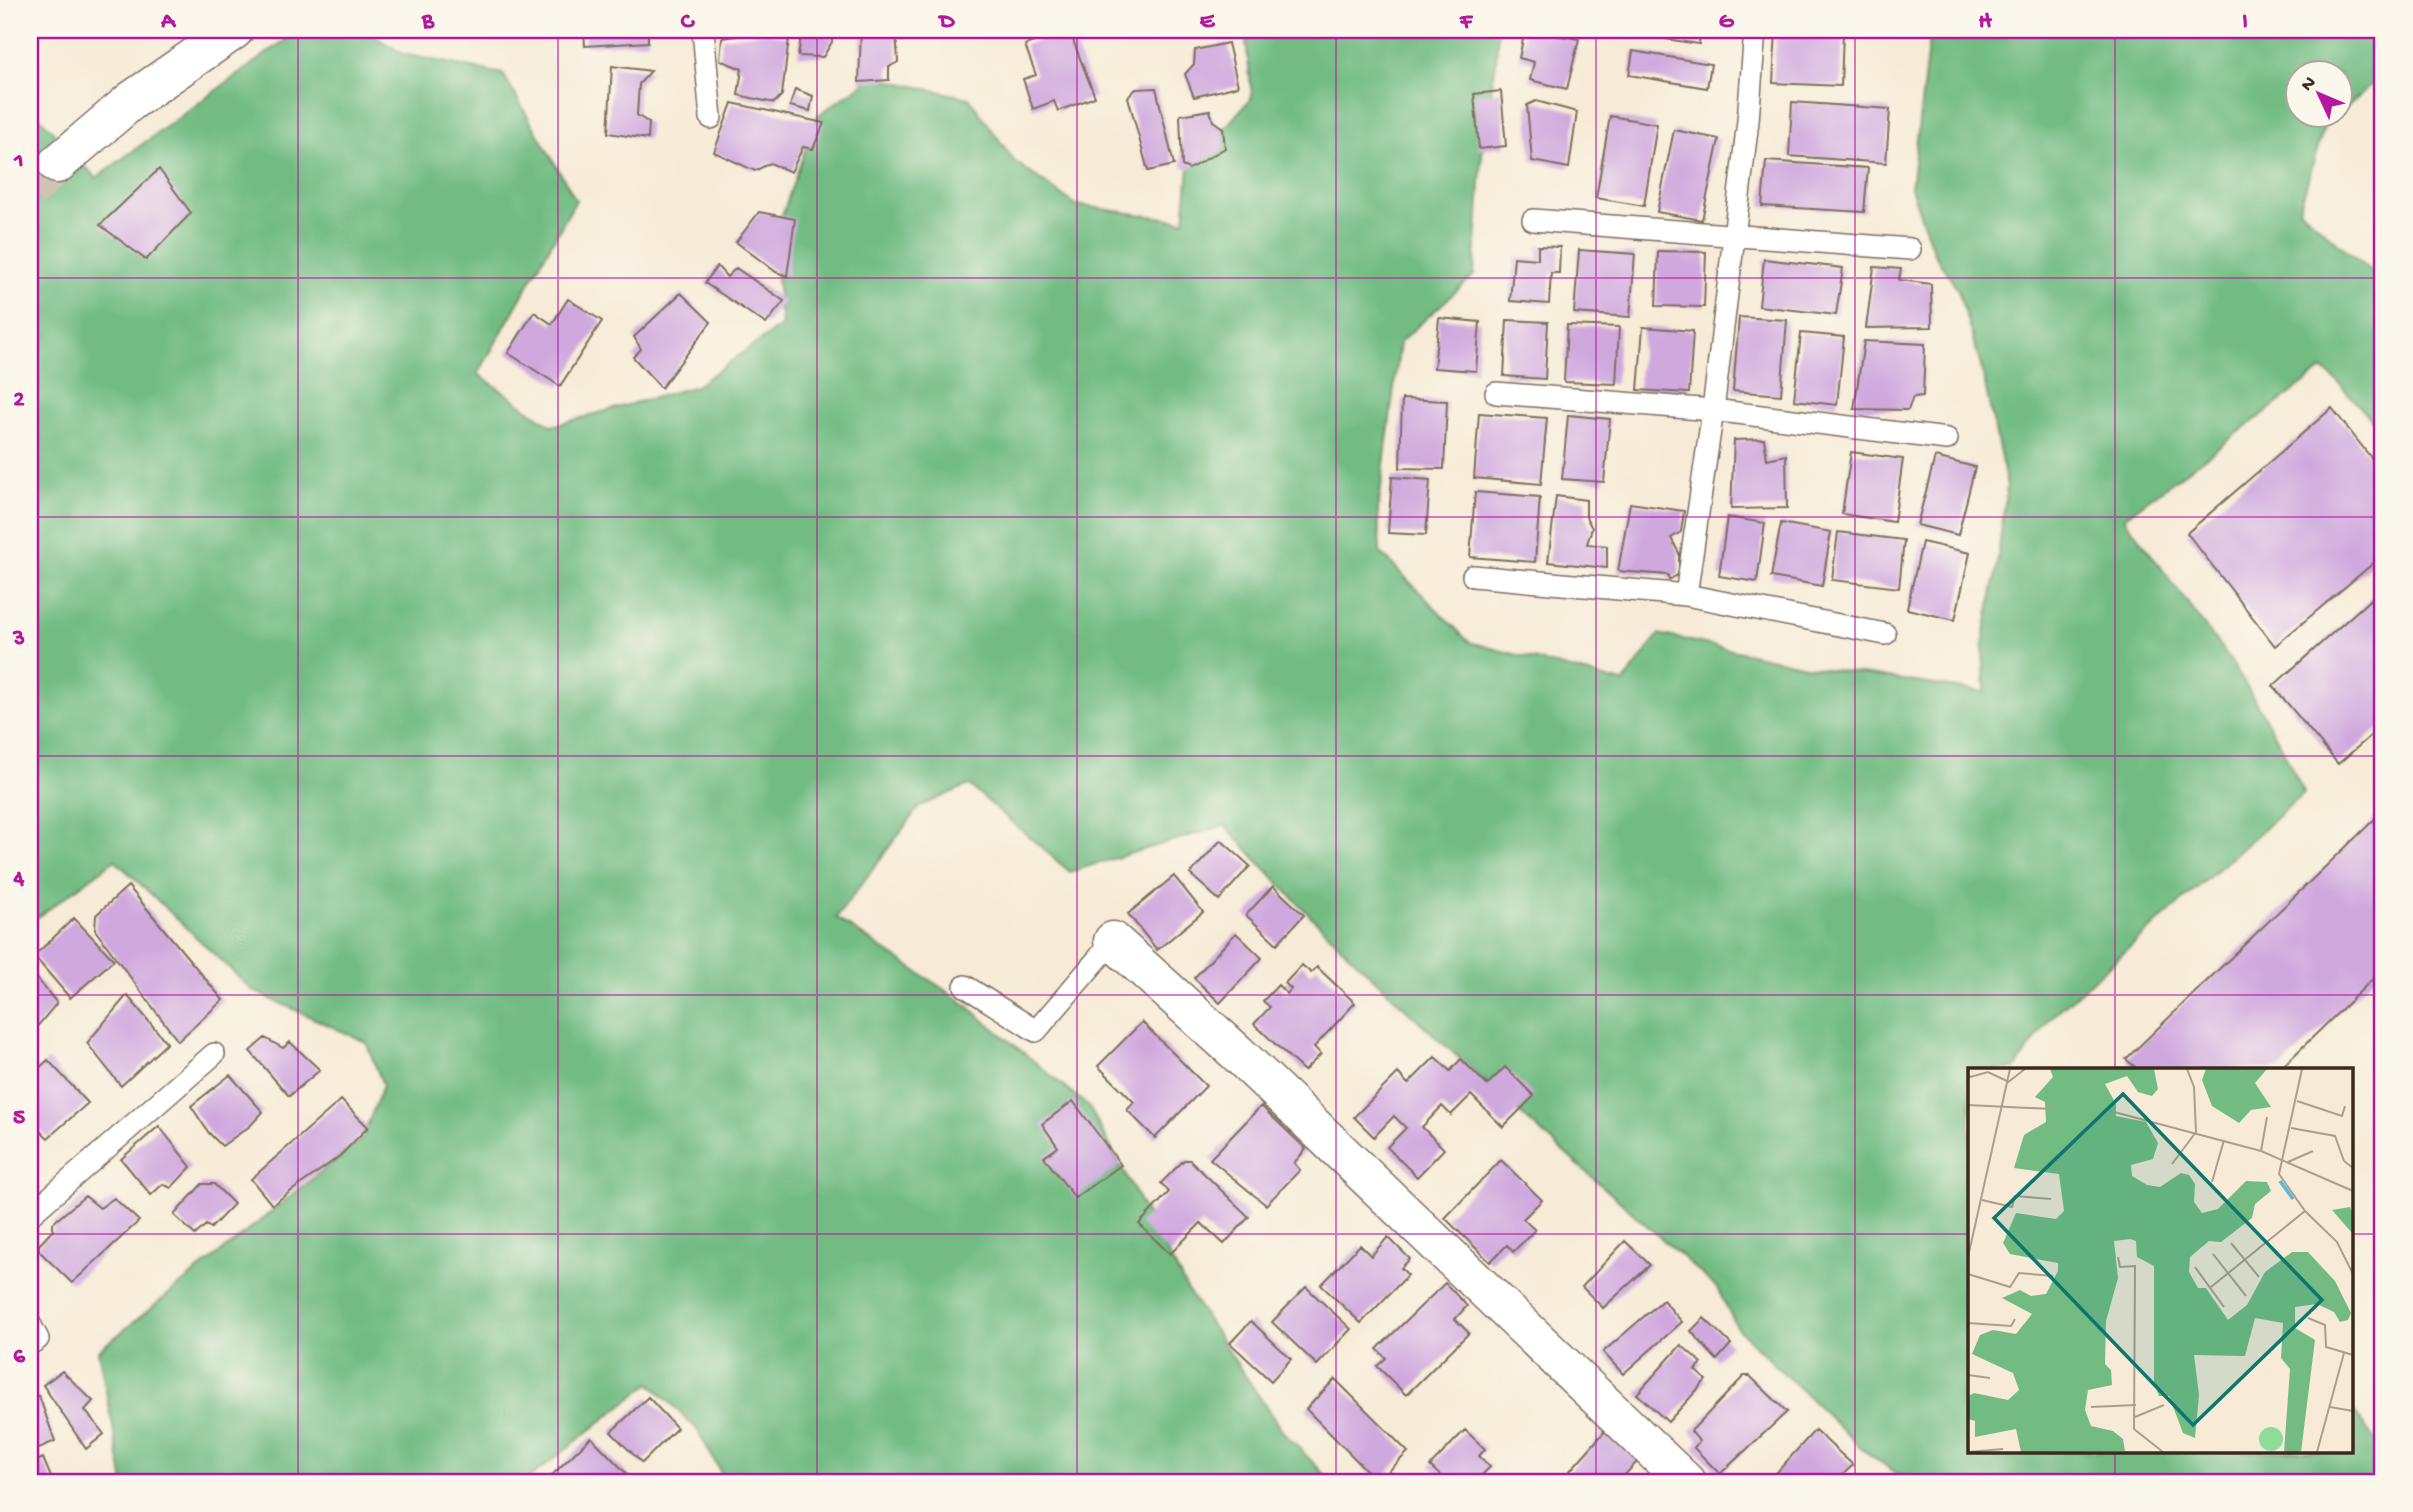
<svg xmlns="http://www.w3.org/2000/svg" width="2413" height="1512" viewBox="0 0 2413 1512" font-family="'Gochi Hand',sans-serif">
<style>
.forest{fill:#72bc83;stroke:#567350;stroke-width:2}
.building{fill:#cfa8de}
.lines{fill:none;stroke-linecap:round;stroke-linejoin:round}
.tertiary-tunnel{stroke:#d1c4b2;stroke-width:38;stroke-dasharray:38 19;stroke-linecap:butt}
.service-casing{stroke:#7d6e5f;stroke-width:24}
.minor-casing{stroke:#7d6e5f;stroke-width:41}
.tertiary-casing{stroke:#7d6e5f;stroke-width:41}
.service{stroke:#fff;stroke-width:21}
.minor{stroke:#fff;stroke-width:38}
.tertiary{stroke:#fff;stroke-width:38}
.grid{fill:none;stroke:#b5179e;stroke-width:2;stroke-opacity:0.55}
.inset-river{fill:none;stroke:#5cb7d9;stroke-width:3.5}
.inset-road{fill:none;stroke:#ac9e8d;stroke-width:2}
.view{fill:#0f766e;fill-opacity:0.15;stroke:#0f766e;stroke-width:3.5}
.inset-edge{fill:none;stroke:#3b2a1e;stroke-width:3.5}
.neatline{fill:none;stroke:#b5179e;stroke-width:2.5}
.grid-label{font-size:23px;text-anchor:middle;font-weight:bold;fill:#b5179e}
</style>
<rect width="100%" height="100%" fill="#fbf7ec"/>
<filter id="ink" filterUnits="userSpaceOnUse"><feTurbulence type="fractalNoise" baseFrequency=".0143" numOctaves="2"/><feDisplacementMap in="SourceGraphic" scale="14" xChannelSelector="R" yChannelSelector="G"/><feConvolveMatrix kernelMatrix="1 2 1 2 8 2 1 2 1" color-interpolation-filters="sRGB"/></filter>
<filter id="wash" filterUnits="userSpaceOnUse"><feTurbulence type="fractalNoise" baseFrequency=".00686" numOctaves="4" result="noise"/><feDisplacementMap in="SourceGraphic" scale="28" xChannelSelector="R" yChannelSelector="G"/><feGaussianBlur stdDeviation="1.57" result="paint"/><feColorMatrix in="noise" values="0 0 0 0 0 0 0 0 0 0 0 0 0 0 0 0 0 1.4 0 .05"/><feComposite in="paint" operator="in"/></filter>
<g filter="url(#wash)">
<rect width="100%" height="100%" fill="#f7ebd7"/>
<path class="forest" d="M299,30H365L403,54L503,74L576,200L478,374L552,426L696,386L782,325L773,241L817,116L873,77L969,98L1015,162L1076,205L1184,221L1189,169L1252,97L1245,30H1498L1496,62L1483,138L1474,275L1400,342L1378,510L1380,552L1469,642L1623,683L1659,634L1806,666L1985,692L1983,644L1996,573L2007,486L1981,366L1958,290L1934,253L1911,188L1930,30H2383V74L2340,113V74H2298V116H2337L2324,127L2299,209L2383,282V432L2332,376L2322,370L2124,518L2233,664L2278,740L2304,793L2050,1018L2015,1069H1970V1451H2352V1408L2383,1451V1482H1909L1862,1449L1738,1329L1717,1288C1549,1137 1375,993 1225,825L1070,872L969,785L920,806L836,918L960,1000L1089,1107L1188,1291L1283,1432L1332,1482H726L697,1429L650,1383L524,1482H124L98,1351L362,1139L383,1085L366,1042L253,991L115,860L30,923V107L96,178Z"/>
<g id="blocks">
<path class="building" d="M584,30H648V42L585,46Z
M802,30H832V42L823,57L798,56Z
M861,30H896L898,62L889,67V80L859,82Z
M1069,30L1095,97L1058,111L1054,101L1033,109L1023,79L1036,75L1025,45Z
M1174,30H1205V31L1176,38Z
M1525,30L1579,39L1567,89L1530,80L1534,62L1519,58Z
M1606,30H1700L1699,44Z
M1776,30L1843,32L1841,86L1773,83Z
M765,32L789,38L782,95L774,103L738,95L742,69L720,60L722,38Z
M1228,43L1238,86L1194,97L1185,74L1194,64L1195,50Z
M1633,51L1711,64L1707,88L1629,75Z
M612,66L651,71L639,84L637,115L649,123L648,139L608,133Z
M1156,88L1174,165L1148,171L1128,97L1136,89Z
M795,89L813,96L810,111L790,106Z
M1501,91L1506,146L1479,149L1474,94Z
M1536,101L1577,112L1569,168L1532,161L1527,105Z
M1792,102L1890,109L1886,163L1789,156Z
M732,103L824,123L813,149L803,147L791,172L770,163L755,171L714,152Z
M1210,110L1213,121L1223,128L1225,148L1189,169L1182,166L1180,115Z
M1610,116L1657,124L1644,206L1596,198Z
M1674,130L1719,139L1702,220L1657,212Z
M1766,161L1868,168L1864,212L1762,206Z
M159,169L191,213L146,260L100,225Z
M759,212L795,219L787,276L776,272L736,242Z
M1538,246L1560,247L1559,273H1551L1549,304L1510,301L1514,257L1538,259Z
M1579,250L1635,254L1630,317L1574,313Z
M1658,251L1706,252L1704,307L1656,306Z
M1764,259L1843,268L1836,315L1759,306Z
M717,266L727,277L736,268L784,301L766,324L705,283Z
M1874,267L1901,269L1899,280L1931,284L1932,327L1866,328Z
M681,293L711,322L661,388L633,357L641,349L634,337Z
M568,299L602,321L560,386L508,353L534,312L552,324Z
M1739,317L1787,320L1781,395L1733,391Z
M1439,318L1480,322L1476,371L1434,368Z
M1507,320L1548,322L1545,379L1504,376Z
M1567,325L1619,327L1616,384L1564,382Z
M1643,327L1693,331L1689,393L1638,390Z
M1801,333L1844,337L1837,405L1794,400Z
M1864,341L1925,344L1923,396L1913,397L1908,410L1854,409Z
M1402,399L1447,401L1444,469L1400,468Z
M2332,408L2383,473V555L2275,646L2187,533Z
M1479,413L1547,418L1541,484L1474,478Z
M1568,415L1610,419L1604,482L1562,479Z
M1764,439L1767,459L1786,455L1787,508L1731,509L1734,440Z
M1851,452L1903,459L1894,522L1842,514Z
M1935,457L1975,467L1958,535L1917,525Z
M1392,477L1430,480L1426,535L1388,533Z
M1475,492L1540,497L1535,562L1470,557Z
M1556,496L1586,500V517L1592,528L1587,544L1607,546V568L1548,562Z
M1630,503L1684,511L1681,532L1671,538L1679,553V574L1669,580L1668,575L1618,571Z
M1727,517L1765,523L1757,582L1719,576Z
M1781,523L1831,532L1822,586L1771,577Z
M1838,532L1904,540L1899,588L1832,580Z
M1922,542L1970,553L1955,620L1907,609Z
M2383,588V725L2338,764L2273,686Z
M2383,811V969L2280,1069H2137L2126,1059Z
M1221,840L1250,866L1219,900L1190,874Z
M1174,876L1203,912L1157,950L1128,914Z
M128,886L223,1000L178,1041L95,930L96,915Z
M1273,886L1304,915L1277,944L1246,915Z
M74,918L114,960L70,998L34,956Z
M1236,933L1262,958L1220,1003L1194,978Z
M1302,965L1311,973L1317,967L1355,1003L1314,1047L1321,1054L1304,1071L1254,1024L1270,1007L1263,1001L1278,985L1287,994L1291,989L1285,983Z
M34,975L57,1003L30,1035V978Z
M127,995L167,1043L121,1086L87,1043Z
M1142,1022L1206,1086L1155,1138L1127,1110L1134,1102L1098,1066Z
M265,1038L283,1048L290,1042L320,1070L289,1096L250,1051Z
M1435,1057L1450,1071L1461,1059L1487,1085L1505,1067L1534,1096L1503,1127L1471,1095L1451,1115L1442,1106L1422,1127L1444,1149L1417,1177L1387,1147L1406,1128L1394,1116L1374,1137L1354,1117L1398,1073L1408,1084Z
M48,1060L88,1103L48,1138L35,1126L30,1130V1076Z
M230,1075L263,1112L250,1126L222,1146L209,1133L191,1106Z
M341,1100L368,1127L340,1156L272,1205L251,1179Z
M1073,1101L1121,1165L1075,1198L1044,1157L1058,1147L1042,1124Z
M1261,1106L1306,1149L1294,1163L1300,1170L1266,1205L1210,1159Z
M159,1126L191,1167L171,1188L163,1184L151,1195L121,1159Z
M1184,1160H1190L1249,1217L1224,1244L1201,1223L1170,1254L1139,1224L1169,1192L1161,1183Z
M1501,1160L1542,1200L1523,1219L1535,1230L1513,1252L1507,1245L1490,1262L1445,1218Z
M202,1184H214L234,1204L211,1228L206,1225L195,1235L174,1215Z
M85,1196L100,1208L114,1198L139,1221L72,1283L39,1251V1245L53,1230V1223Z
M1388,1237L1410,1259L1401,1268L1408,1275L1361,1323L1321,1285L1360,1245L1371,1256Z
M1625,1241L1650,1265L1603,1308L1582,1287Z
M1445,1283L1467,1306L1455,1319L1469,1333L1406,1395L1377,1366L1386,1358L1377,1349Z
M1306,1287L1351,1329L1317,1365L1272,1322Z
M1663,1300L1682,1322L1623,1374L1603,1352Z
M1704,1318L1731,1344L1717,1360L1691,1331Z
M1251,1321L1291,1359L1271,1381L1230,1343Z
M1681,1345L1702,1363L1695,1370L1706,1380L1668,1422L1637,1394Z
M62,1371L93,1401L85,1410L104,1434L86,1449L43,1385Z
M1744,1376H1750L1787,1412L1720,1474L1694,1448L1699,1441L1691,1431Z
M1335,1379L1408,1452L1378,1482L1306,1409Z
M31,1395L39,1396L55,1441L30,1452Z
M648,1397L677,1428L642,1463L611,1432Z
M1465,1430L1485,1449L1479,1456L1490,1467L1475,1482H1447L1430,1466Z
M1606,1430L1638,1461L1618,1482H1560Z
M1815,1430L1853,1465L1835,1482H1768Z
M591,1437L628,1475L621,1482H545Z
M43,1458L53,1482H30V1464Z"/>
</g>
</g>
<g filter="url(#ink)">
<use href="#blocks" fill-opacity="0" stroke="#7d6e5f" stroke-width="2"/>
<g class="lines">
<path class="tertiary-tunnel" d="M30,190L57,164"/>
<g class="service-casing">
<path id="service" d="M703,30L711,118
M1533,220L1910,249
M1496,393L1713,410L1947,439
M1473,576L1686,595L1885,634
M1686,595L1713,410L1748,121L1755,30
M965,986L1036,1031L1113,941
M30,1215L214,1054
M30,1324L38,1339L30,1344"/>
</g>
<g class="minor-casing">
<path id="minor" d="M1113,941L1236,1052L1686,1482"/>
</g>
<g class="tertiary-casing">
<path id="tertiary" d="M57,164L131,101L234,30"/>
</g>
<use href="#service" class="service"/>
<use href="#minor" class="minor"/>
<use href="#tertiary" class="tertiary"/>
</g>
</g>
<path class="grid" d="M298,30V1482M558,30V1482M817,30V1482M1077,30V1482M1336,30V1482M1596,30V1482M1855,30V1482M2115,30V1069M30,278H2383M30,517H2383M30,756H2383M30,995H2383M30,1234H1970M2352,1234H2383M2115,1451V1482"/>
<g transform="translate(1968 1068)">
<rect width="385" height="385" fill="#f7ebd7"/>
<path d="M291 371a12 12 0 1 1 24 0a12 12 0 1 1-24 0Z" fill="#8ddc9b"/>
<path d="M82,1H186L190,21L184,28L170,24L159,8L137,16L148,36V48L178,54L190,75L185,91L163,97L164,108L179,117L192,119L213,105L221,107L227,116L226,134L234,145L250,141L278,113L299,114L303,123L287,136L284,150L253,174L241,173L222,189L221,204L230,220H238L260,252L279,237L297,204L324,184H340L367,213L383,245L380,252L372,254L366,244L349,236L327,239V260L347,272L333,384H316L322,301L313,290L315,255L287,250L277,288L226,287L231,327L227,370L215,365L201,328H191L186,314V198L169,189L168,173L162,171L146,173L150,210L138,253L137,296L143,302L144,317L120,322L117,342L123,358L145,363L155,371L157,383L53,384L48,361L7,369V353L0,351V328L6,325L40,332L51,322L45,305L4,286L12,267L25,262L48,266L64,246L34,230L52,222L63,228L78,226L90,203V195L42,186L35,175L48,145L88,151L96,143L91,106L46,100L56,67L78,54L77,34L67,29L85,9ZM238,1H299L287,15L303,39L283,42L271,55L244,38L234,12ZM382,139L385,148L384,165L364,142Z" fill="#72bc83"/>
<path class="inset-river" d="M312,113L325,131"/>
<path class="inset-road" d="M334,1L311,106L337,143L369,174L385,206M0,5L2,9L20,4L39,13M39,15L57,1M329,33L374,48L377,38M0,37L83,41M146,44L293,83L385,123M323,60L367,68L376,93L385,100M293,83L299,49M320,94L345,83M204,96L228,64L226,19L219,1M244,114L256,72M14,132L44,139L47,128L83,131M263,175L291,209M245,186L278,228M0,189L42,1M150,189L152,199L167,198L166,361L195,384M227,199L256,239M0,206L42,219L51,205L85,208M243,219L337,143M340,250L357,257L358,279L385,287M0,255L43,258L47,251M0,307L22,310M123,339L168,337M362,339L385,343M167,349L196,337M0,384L35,381M349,384L376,285"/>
<path class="view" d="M155,26L354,232L225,357L26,150Z"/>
<rect width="385" height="385" class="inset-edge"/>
</g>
<rect width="2413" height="1512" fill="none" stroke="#fbf7ec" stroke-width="77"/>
<g transform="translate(2319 94) rotate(314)"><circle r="33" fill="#fbf7ec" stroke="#aea59a" stroke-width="2"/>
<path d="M0-5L12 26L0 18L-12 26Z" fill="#b5179e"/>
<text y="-10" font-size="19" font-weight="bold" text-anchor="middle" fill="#3b2a1e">N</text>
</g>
<rect x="38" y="38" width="2336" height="1436" class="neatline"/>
<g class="grid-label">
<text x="168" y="27">A</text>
<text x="428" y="27">B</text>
<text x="687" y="27">C</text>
<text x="947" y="27">D</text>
<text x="1207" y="27">E</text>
<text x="1466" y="27">F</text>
<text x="1726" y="27">G</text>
<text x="1985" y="27">H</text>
<text x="2245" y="27">I</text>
<text x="19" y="166">1</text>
<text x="19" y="405">2</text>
<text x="19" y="644">3</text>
<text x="19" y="884">4</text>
<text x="19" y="1123">5</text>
<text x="19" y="1362">6</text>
</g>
</svg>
